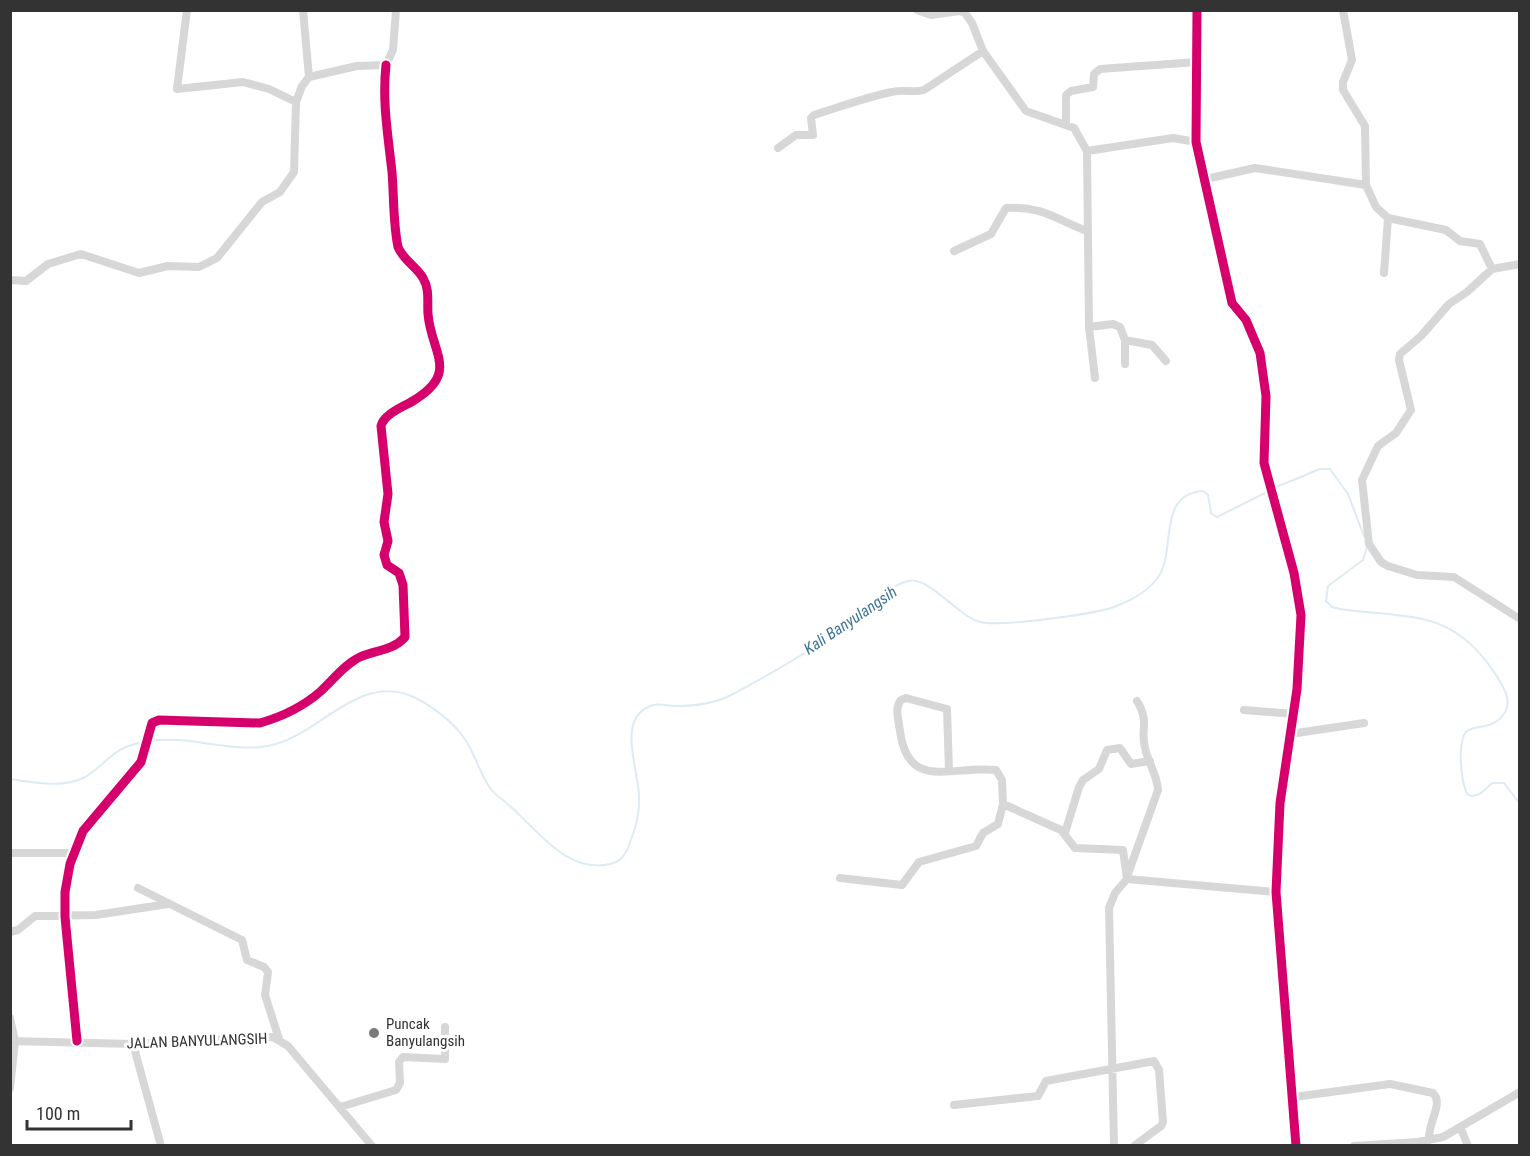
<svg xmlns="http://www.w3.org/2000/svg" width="1530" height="1156" viewBox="0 0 1530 1156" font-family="'Roboto Condensed',sans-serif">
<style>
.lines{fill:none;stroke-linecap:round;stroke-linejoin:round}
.stream{stroke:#ddebf3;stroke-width:2}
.minor{stroke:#d7d7d7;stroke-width:8}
.cycleway-casing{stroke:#fff;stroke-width:13}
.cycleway{stroke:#d6006c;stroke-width:9}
.poi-dot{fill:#7a7a7a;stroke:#fff;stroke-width:2}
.labels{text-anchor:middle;stroke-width:6;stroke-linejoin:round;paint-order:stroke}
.poi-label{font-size:15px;fill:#333;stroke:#fff;text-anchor:start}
.street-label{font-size:15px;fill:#333;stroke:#fff}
.water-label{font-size:16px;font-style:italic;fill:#3f7597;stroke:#fff}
</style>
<rect width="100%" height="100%" fill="#fff"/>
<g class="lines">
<path class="stream" d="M1274,488L1320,469H1330L1348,494L1364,536
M1367,547L1363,560L1328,586L1326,601L1332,607L1340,609C1413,619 1454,608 1498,678C1504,688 1512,701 1505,712C1494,731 1474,724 1466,732C1457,742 1461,784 1468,795C1480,798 1484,790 1492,783H1504L1520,804
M150,741C194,734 240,758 282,742C324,727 360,677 409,695C428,703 453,721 464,738C475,753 479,772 490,788C496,796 504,800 511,807C538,831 568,874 610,864C621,862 625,855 629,845C635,829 640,815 639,797C639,770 617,722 648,707C658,702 666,706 676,706C695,706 714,704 731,695C765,677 802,656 834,634C854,620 885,586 908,581C929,576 959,617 980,622C1000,627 1100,614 1119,605C1134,599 1150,589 1159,576C1176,549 1157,494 1203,491L1208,495L1211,513L1217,517L1269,491
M10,779C33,782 63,789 85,777C110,762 110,748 144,742"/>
<path class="minor" d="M187,10L177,89L243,82L269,89L296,102
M303,10L309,77
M917,10L931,15L960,11L965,13L972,23L983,51L1026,111L1074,128L1087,151L1173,138L1196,142
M1197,10L1196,142L1232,303L1246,320L1260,353L1266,396L1264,463L1294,573L1301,615L1297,689L1280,803L1276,892L1296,1146
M1343,10L1352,60L1343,82V90L1365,126L1366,185
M1066,125V95L1071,91L1093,87L1094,74L1100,69L1197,62
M778,148L796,135H813L811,118L814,115C840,107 866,97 892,92C903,89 914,93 924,90L983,51
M1087,151L1089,327L1095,378
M1206,179L1255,168L1366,185L1376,207L1388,218L1446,230L1460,241L1480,244L1492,269L1520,264
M954,251L991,234L1006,208C1043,206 1055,219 1087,231
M1492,269L1467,292L1449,304L1421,336L1400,354L1399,360L1411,410L1396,433L1378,446L1362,480L1369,544L1381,562L1388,566L1417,575L1454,577L1520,619
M1384,273L1388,218
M10,280L26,281L48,264L81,254L139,273L168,266L199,267L217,258L262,202L280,192L294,172L296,102L302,86L309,77L357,66L386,65L393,50L396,10
M1089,327L1113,324L1120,327L1125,340V364
M1125,340L1152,345L1166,361
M1244,710L1294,714
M1290,734L1364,723
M949,771L947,709L906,698L901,700C894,708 899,722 900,731C908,792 952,765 996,770L1002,780L1003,804
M1065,833L1079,787L1083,780L1099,769L1107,750L1120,748L1131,764L1150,761
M10,853H73
M1128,874L1158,790C1157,774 1148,763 1145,748C1140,728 1150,723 1137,701
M840,878L902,885L919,862L976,846L983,833L998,824L1003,804L1061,830L1075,848L1123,850L1127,879L1276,892
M138,888L242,940L247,960L264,967L268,972L265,995L279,1039
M10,932L18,930L35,916L96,915L168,904
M10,1018L15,1041L10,1088
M10,1041L133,1044L273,1037L288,1046L372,1146
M77,1041L65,917V892L70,864L83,831L141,762L152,723L159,720L260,723C281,717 304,706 321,691C333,680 345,664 360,657C375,650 393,651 405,637L403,585L399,573L387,565L384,555L388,541L384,522L388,494L381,426C384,413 406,406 416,399C459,372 431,352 428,314C427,302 430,290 423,278C416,266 404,261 398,247C393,223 394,197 392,172C388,135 382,102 386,65
M133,1044L161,1146
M1294,1097L1390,1084L1433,1093C1444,1104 1428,1121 1429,1140
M954,1105L1038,1096L1046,1081L1154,1061L1159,1070L1163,1122L1161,1126L1134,1146
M340,1107L396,1090L400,1083L399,1062L403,1057L445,1059V1027
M1461,1129L1468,1146
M1114,1146L1109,908L1115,893L1127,879
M1354,1146L1418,1142L1443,1137L1520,1092"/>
<g class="cycleway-casing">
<path id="cycleway" d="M1197,10L1196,142L1232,303L1246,320L1260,353L1266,396L1264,463L1294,573L1301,615L1297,689L1280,803L1276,892L1296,1146
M77,1041L65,917V892L70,864L83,831L141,762L152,723L159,720L260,723C281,717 304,706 321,691C333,680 345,664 360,657C375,650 393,651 405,637L403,585L399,573L387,565L384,555L388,541L384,522L388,494L381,426C384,413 406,406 416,399C459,372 431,352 428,314C427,302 430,290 423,278C416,266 404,261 398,247C393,223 394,197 392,172C388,135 382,102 386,65"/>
</g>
<use href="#cycleway" class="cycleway"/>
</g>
<circle class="poi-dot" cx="374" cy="1033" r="6"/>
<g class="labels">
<g class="poi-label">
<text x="386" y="1029">Puncak<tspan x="386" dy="17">Banyulangsih</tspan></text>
</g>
<g class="street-label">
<text transform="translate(197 1041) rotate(-2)" y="5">JALAN BANYULANGSIH</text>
</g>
<g class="water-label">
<text transform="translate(850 620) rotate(-34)" y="6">Kali Banyulangsih</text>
</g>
</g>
<rect width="1530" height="1156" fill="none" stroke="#333333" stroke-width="24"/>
<path d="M27 1120v9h104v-9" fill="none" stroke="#333333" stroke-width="3"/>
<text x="36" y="1120" font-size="18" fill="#333333" stroke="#ffffff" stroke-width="4.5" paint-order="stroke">100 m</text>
</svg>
